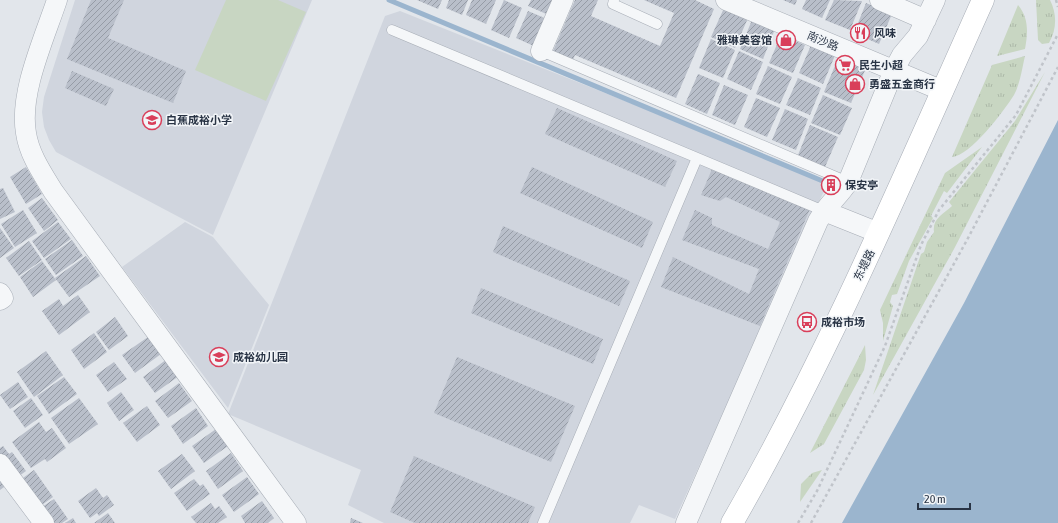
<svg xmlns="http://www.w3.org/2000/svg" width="1058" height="523" viewBox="0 0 1058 523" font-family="'Asap Condensed','Noto Sans SC',sans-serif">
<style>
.built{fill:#d0d5de}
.grass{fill:url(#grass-tufts)}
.pitch{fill:#c8d6c2}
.water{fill:#9bb5ce}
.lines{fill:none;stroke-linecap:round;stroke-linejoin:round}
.stream{stroke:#9bb5ce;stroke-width:5}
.building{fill:url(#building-hatch)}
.lane-casing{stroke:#a7adb6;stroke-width:11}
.street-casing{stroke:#a7adb6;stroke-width:21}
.secondary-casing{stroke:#a7adb6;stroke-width:23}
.path{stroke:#c0c4ca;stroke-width:2.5;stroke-dasharray:3 3;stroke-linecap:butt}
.lane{stroke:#f5f7f9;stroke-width:10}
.street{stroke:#f5f7f9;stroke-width:20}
.secondary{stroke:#fff;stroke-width:22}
.labels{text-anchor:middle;stroke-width:3;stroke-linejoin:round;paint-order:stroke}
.poi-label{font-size:11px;font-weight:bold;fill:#293445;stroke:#f2f5f8;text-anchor:start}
.street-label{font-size:11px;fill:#293445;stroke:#f2f5f8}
</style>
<defs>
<pattern id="grass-tufts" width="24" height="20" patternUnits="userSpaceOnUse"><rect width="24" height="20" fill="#c8d6c2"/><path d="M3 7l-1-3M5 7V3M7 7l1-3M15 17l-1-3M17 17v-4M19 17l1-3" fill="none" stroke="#acb8a8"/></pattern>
<pattern id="building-hatch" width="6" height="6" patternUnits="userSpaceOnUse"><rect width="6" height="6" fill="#b9bfca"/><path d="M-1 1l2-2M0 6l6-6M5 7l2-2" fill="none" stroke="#969ca6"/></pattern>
</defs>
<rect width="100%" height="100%" fill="#e2e6eb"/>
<path class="built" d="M75,0H312L213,235L56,152L49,140L44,127L42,112L44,97Z
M400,11L828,182L675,519L639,505L630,523H384L348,505L361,470L228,414L385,16Z
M185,222L213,237L269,305L228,408L122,267Z"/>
<path class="grass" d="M1036,0H1050C1057,14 1057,29 1049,43L1042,44L1038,40Z
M1018,5C1029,18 1028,33 1025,49L997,56Z
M1025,56C1022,69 1020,84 1014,95C1004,111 970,156 952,157L992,65Z
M1045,72L954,249L873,395L921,254L924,252L927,242L934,232C932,219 943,214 952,206L949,202L1015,121Z
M982,147L947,193L944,191L931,216L933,218L909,261L897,294L892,295L890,302L893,306L883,341V323L880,310L945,173Z
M865,345L866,360L864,370L824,444L810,453Z
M822,470L800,502L801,484L812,473Z"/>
<path class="pitch" d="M226,0H278L306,12L266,101L195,70Z"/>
<path class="water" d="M1058,120V523H842L964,303Z"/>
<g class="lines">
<path class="stream" d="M389,0L825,182"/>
</g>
<path class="building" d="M91,0H124L108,38L186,71L173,103L67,59Z
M417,0H442L438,9Z
M449,0H468L462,15L446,8Z
M472,0H496L486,24L466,15Z
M504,0L522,8L509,38L491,30Z
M531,0H558L551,16L528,6Z
M575,0H598L591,16L660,46L674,13L644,0H695L714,9L676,98L575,55L573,60L553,51Z
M783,0H797L795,5Z
M806,0H830L822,18L802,9Z
M834,0L862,1L850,30L825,20Z
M866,3L892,14L879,44L854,33Z
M724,8L748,18L735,48L711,37Z
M528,11L547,19L536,47L516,38Z
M752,20L775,29L763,59L740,49Z
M781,35L805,45L793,73L769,63Z
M711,39L735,50L723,78L699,68Z
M812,43L836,53L823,84L799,73Z
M739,51L763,62L751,90L727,79Z
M839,56L866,68L851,103L824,92Z
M768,66L792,77L780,104L756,94Z
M72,71L114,89L106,106L65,88Z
M698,74L720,83L707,114L685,104Z
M798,78L821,88L810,115L786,105Z
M724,85L748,95L735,125L712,115Z
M823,95L852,108L840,135L811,123Z
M756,98L780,108L767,137L744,127Z
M557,108L677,161L665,187L545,134Z
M785,109L808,119L796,150L772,140Z
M810,125L838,137L825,167L798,155Z
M26,167L42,194L26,204L10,177Z
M532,167L653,222L642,248L520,193Z
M712,169L810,209L760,326L661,287L673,257L749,294L759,269L682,240L695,210L712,218V225L768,249L780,222L726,197L720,201L701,195Z
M827,176L840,182L835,194L822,189Z
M3,188L15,212L0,219V189Z
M42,198L58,220L44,231L28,208Z
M23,210L37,233L15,247L1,224Z
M58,222L71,239L44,258L32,241Z
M503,226L630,281L619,306L493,252Z
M0,228L14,248L0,258Z
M72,240L83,256L56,275L45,259Z
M29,241L42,260L19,276L6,258Z
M86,256L100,276L69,297L55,278Z
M42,261L56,280L33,297L20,277Z
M481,288L603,339L593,364L471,313Z
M78,295L90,312L59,335L42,311L59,299L63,306Z
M115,317L128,336L109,350L96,332Z
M94,333L107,352L84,369L71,350Z
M148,337L161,354L135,373L122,355Z
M46,351L63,375L34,397L17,372Z
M457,357L575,406L551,462L434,413Z
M167,359L179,376L155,393L143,377Z
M114,362L127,379L108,392L96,375Z
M64,377L77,394L49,414L37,396Z
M18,382L28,397L10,409L0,395Z
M179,383L192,401L168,418L155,401Z
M121,392L134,410L119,421L107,403Z
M31,398L43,415L25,428L13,411Z
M79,398L98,424L69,444L51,418Z
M147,406L160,425L137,442L123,423Z
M196,408L208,426L183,444L171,426Z
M39,422L46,432L52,428L66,448L47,462L45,459L31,468L12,442Z
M216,429L228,446L204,463L192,446Z
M3,446L9,454L12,452L26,471L0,490V448Z
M231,453L243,471L218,489L206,471Z
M182,454L195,471L171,489L158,471Z
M414,456L535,507L528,523H415L390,512Z
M34,470L53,497L35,510L16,483Z
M247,477L259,494L234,512L222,495Z
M194,479L200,486L203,484L210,494L187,511L174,493Z
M96,488L103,498L107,495L114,505L99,516L97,513L90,518L78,501Z
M54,499L68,519L62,523H44L36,511Z
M262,501L274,518L268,523H245L241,516Z
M211,503L215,509L219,506L227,517L218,523H196L191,517Z
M108,513L115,523H94Z
M73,518L76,523H65Z
M351,518L363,523H350Z"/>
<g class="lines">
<g class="lane-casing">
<path id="lane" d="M614,0L613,4L657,24
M392,30L824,211
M541,51L848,182
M543,523L697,158"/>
</g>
<g class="street-casing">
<path id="street" d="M57,0C44,39 19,93 26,133C29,154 42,173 53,191L296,523
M726,0L943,91
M880,0L926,20
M541,51L563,0
M824,211L879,233
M0,293L3,298L0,300
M0,464L44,523
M686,523L818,221C826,206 839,196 848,182L894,70L902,55L918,36L935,0"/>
</g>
<g class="secondary-casing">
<path id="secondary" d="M732,523C828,356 904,176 983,0"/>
</g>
<path class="path" d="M1056,0L1058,7
M798,523L817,491L885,346L921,245L939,210L1016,115L1058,34
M811,523L967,240L1058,67"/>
<use href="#lane" class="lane"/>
<use href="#street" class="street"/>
<use href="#secondary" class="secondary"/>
</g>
<defs>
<g id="restaurant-ring" transform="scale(1)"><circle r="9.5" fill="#f2f5f8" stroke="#d93f5a" stroke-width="1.5"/><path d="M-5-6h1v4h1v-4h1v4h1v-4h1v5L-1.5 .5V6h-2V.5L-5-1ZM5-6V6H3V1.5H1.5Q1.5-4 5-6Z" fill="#d93f5a"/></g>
<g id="shop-ring" transform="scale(1)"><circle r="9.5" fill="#f2f5f8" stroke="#d93f5a" stroke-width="1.5"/><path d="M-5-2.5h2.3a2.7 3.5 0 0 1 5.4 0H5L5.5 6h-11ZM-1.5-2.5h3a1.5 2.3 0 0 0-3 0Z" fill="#d93f5a"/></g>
<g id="supermarket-ring" transform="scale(1)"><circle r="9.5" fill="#f2f5f8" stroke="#d93f5a" stroke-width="1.5"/><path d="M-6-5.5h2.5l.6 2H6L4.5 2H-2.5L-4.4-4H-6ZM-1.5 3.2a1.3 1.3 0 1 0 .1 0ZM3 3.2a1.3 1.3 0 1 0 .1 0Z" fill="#d93f5a"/></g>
<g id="school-ring" transform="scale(1)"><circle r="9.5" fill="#f2f5f8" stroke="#d93f5a" stroke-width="1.5"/><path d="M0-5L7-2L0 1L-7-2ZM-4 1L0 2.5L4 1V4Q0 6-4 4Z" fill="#d93f5a"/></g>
<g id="building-ring" transform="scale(1)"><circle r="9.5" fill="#f2f5f8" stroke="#d93f5a" stroke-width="1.5"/><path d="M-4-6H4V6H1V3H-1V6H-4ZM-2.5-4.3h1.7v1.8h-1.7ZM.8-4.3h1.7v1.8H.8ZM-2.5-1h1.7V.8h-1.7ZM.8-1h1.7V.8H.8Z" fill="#d93f5a"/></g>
<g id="bus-ring" transform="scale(1)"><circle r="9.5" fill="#f2f5f8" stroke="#d93f5a" stroke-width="1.5"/><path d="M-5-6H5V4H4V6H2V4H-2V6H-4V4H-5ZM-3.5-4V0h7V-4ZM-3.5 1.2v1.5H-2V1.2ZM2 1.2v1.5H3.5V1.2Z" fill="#d93f5a"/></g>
</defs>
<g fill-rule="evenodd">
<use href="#restaurant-ring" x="860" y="33"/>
<use href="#shop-ring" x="786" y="40"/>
<use href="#supermarket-ring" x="845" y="65"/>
<use href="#shop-ring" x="855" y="84"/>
<use href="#school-ring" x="152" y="120"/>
<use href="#building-ring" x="831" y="185"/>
<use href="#bus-ring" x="807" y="322"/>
<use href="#school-ring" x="219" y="357"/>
</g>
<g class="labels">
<g class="poi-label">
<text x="874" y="37">风味</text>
<text x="772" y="44" text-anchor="end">雅琳美容馆</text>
<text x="859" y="69">民生小超</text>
<text x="869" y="88">勇盛五金商行</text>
<text x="166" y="124">白蕉成裕小学</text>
<text x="845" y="189">保安亭</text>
<text x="821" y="326">成裕市场</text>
<text x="233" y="361">成裕幼儿园</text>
</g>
<g class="street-label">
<text transform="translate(823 41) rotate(23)" y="4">南沙路</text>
<text transform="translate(864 265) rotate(-64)" y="4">东堤路</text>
</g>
</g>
<path d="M918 503v6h52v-6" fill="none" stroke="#293445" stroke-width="2"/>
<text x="924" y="503" font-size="12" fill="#293445" stroke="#f2f5f8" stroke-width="3" paint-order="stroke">20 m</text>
</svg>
